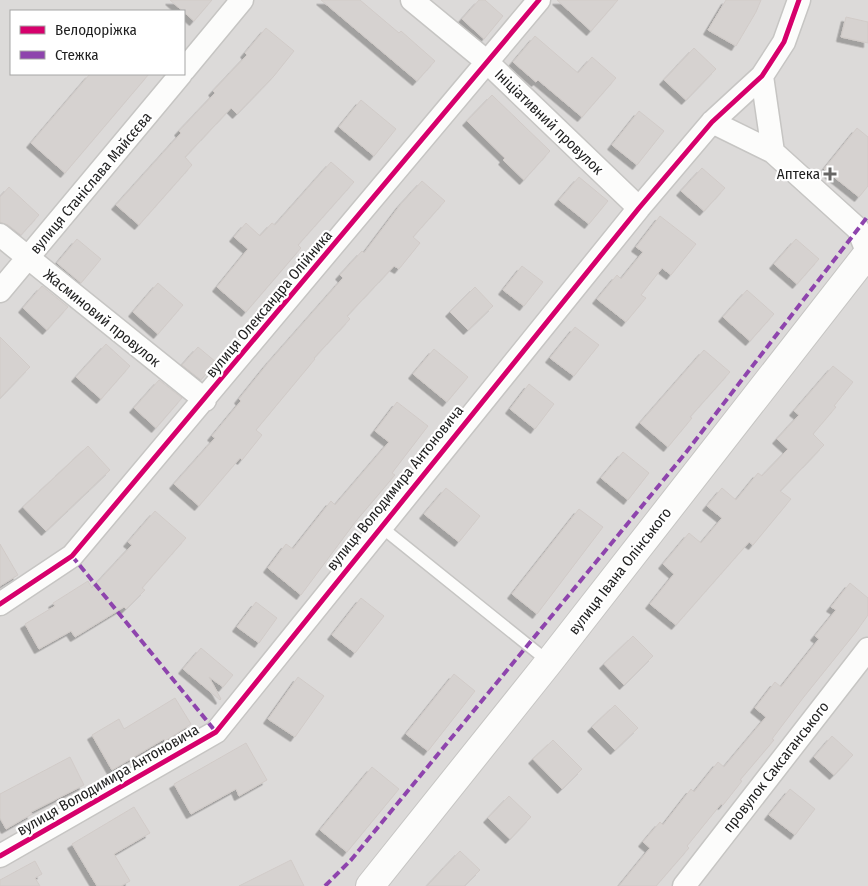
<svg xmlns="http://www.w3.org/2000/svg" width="868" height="886" viewBox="0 0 868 886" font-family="'Fira Sans Condensed',sans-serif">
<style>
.residential{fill:#dcdad9;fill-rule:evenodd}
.building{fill:#d6d2d0;stroke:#d1cbc8;filter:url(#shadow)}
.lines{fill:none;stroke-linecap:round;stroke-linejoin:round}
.service-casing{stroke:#c6c5c3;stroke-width:14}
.minor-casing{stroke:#c6c5c3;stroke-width:25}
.tertiary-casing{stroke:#c6c5c3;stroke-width:30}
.service{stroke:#fcfcfb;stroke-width:11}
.minor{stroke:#fcfcfb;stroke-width:22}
.tertiary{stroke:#fcfcfb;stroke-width:28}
.quiet{stroke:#8e44ad;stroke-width:4;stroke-dasharray:8 4;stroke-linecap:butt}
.cycleway-casing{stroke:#fff;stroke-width:8}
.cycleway{stroke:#d6006c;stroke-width:5}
.poi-dot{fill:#676665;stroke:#fff;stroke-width:2}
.labels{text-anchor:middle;stroke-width:4.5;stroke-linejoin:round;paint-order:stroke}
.street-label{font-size:15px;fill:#1f1f1f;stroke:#fff}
.poi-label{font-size:15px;fill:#1f1f1f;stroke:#fff;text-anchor:end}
</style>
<defs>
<filter id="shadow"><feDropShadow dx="-4.5" dy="4.5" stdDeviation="0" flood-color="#0004"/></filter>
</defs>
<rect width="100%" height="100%" fill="#edeae7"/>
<path class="residential" d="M0,0H868V886H0ZM11,11H184V74H11Z"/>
<path class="building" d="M170,0H212L194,21Z
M321,0H360L399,33L401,31L435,61L417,81Z
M479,0H485L503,16L484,39L462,19Z
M557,0H618L591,31Z
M726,0H761L756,12L736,46L708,30Z
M846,17L868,22V43L841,37Z
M266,28L294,51L274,76L237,114L231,108L185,157L192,165L139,225L116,205L181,133L179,131L215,93L213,91L247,55L245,53Z
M535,36L578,73L592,57L616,78L582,117L538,80L536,82L513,62Z
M694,48L716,69L686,100L664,80Z
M90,74H149L65,173L31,143Z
M492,95L550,151L524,180L503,160L505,158L467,121Z
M361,100L396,129L374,156L339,127Z
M639,111L664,131L637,165L612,145Z
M857,128L868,137V186L859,197L824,169Z
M331,162L354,182L298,245L301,248L246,312L217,287L248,249L234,237L246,223L260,236L272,223L275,225Z
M702,168L725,188L704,211L681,191Z
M579,177L608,201L589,224L559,200Z
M422,181L445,201L413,237L420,243L399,269L394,266L347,316L350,319L314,358L315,359L256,430L262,435L242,460L240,458L199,506L174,484L215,438L212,436L241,401L239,399L268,363L343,278L340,275L362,251L364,253L401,204Z
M9,187L39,215L21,235L8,225L0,222V197Z
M660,216L696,244L671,275L662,268L641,295L646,298L626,322L597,299L617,275L621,279L643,252L636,247Z
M77,239L101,259L81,283L57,263Z
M796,239L819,259L797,284L774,264Z
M522,266L543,282L524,306L503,290Z
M158,283L183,305L158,334L133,312Z
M42,286L68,307L47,330L23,308Z
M475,287L493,306L468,330L450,312Z
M747,290L774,314L750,341L723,317Z
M575,327L599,345L574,376L550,358Z
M0,337L30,367L0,398Z
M106,344L130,366L101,399L76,377Z
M198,347L216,362L201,380L182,365Z
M434,349L468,377L447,402L413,374Z
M704,350L730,372L690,417L692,418L668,447L640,423Z
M833,366L853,382L834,406L836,407L813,434L824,445L780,491L791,499L753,545L749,542L676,625L650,604L674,574L663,564L689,533L701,543L722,518L707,506L722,488L736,500L758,473L762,476L788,449L777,439L799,415L794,411Z
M159,380L182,398L156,428L134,408Z
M529,384L554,404L535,429L510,409Z
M397,402L428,426L392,473L395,475L356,521L301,595L268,568L286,544L293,549L331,501L335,505L389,442L375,431Z
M88,446L110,470L46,531L23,507Z
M623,452L649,473L628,500L601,478Z
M446,488L480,516L459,542L424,514Z
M579,509L603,527L537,614L512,594Z
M155,511L186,538L142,588L145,590L126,609L124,607L75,637L71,631L39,649L25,624L55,606L53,603L88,581L92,588L132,545L128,542Z
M0,544L18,575L0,586Z
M850,583L868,598V615L856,632L803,698L772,739L774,740L740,780L742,781L723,805L721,804L687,846L689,848L656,886H619L650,848L643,842L660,822L663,825L691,789L694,792L718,762L724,767L766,717L755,708L775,682L781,687L819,639L815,636L836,610L831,607Z
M361,598L384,616L355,653L332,635Z
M256,602L277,618L259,643L237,627Z
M633,636L653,656L624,685L604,664Z
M201,648L233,675L223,687L209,677L221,699L220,700L183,669Z
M454,674L475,691L428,751L406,734Z
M298,677L324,696L295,737L268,719Z
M175,698L191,724L165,741L164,739L112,770L92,735L119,719L124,729Z
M615,705L638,728L615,750L592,727Z
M832,736L853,755L834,775L814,757Z
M553,740L582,769L562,789L533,759Z
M246,743L267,780L239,796L236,789L191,814L174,784Z
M70,757L84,785L31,812L32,814L6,829L0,818V794Z
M372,767L399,789L347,852L320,830Z
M790,789L815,809L795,835L769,815Z
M509,796L531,817L510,839L488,818Z
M134,807L150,833L114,854L130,881L121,886H97L72,844Z
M460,851L480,870L464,886H427Z
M291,860L304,886H239Z
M35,861L42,874L35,878L40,886H0V880Z"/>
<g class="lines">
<g class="service-casing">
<path id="service" d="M380,526L549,662"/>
</g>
<g class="minor-casing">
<path id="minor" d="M412,0L486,61L639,208
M184,70L242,0
M762,76L773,152
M712,122L773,152L858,229L868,254
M0,235L205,400
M0,291L181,74
M0,604L72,556L539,0
M0,856L216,732L639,208L712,122L762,76L784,42L799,0
M684,886L868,649"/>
</g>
<g class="tertiary-casing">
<path id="tertiary" d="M370,886L549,662L868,253"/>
</g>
<use href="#service" class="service"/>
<use href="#minor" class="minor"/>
<use href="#tertiary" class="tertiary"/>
<path class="quiet" d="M72,556L216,732
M325,886L351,860L684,455L868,216"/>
<g class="cycleway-casing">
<path id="cycleway" d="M0,604L72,556L539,0
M0,856L216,732L639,208L712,122L762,76L784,42L799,0"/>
</g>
<use href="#cycleway" class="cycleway"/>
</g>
<path class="poi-dot" d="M827.5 166.5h5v5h5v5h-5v5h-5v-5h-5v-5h5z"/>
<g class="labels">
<g class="street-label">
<text transform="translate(549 122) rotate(44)" y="5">Ініціативний провулок</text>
<text transform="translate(91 183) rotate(-50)" y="5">вулиця Станіслава Майсєєва</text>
<text transform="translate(269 304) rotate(-50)" y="5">вулиця Олександра Олійника</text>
<text transform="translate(102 318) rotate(39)" y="5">Жасминовий провулок</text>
<text transform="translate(395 488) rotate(-51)" y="5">вулиця Володимира Антоновича</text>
<text transform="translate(620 571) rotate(-52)" y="5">вулиця Івана Олінського</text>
<text transform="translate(776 767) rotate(-52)" y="5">провулок Саксаганського</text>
<text transform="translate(108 780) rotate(-30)" y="5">вулиця Володимира Антоновича</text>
</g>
<g class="poi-label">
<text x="820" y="179">Аптека</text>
</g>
</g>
<rect x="10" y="10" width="175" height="65" fill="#ffffff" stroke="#a5a5a5"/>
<rect x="20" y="26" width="25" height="8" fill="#d6006c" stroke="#a5a5a5"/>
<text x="55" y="35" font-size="15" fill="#1f1f1f">Велодоріжка</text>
<rect x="20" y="51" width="25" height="8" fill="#8e44ad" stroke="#a5a5a5"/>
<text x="55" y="60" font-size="15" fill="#1f1f1f">Стежка</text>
</svg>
